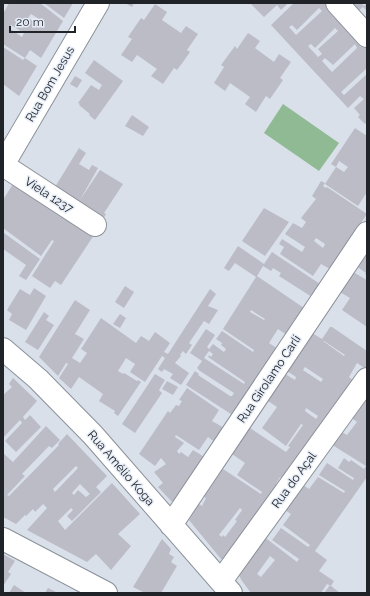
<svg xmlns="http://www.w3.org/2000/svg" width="370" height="596" viewBox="0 0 370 596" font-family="Raleway,sans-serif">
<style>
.green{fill:#90ba93}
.building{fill:#bcbcc7;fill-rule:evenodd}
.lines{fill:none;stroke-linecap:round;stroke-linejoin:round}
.minor-casing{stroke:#8a919a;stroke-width:24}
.minor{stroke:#fff;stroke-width:22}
.labels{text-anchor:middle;stroke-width:3;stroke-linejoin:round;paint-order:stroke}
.street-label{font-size:12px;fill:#202327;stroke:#e6edf7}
</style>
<rect width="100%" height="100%" fill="#d9e0ea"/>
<path class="green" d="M283,104L339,143L319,171L264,133Z"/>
<path class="building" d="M9,3H40L63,21L41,58L30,50L25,58L3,44V14ZM31,14L44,22L41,27L28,18ZM11,25L24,33L22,37L9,28Z
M44,3H73L64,18Z
M125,3H134L132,7Z
M250,3H288L281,10L277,5L264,17Z
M294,3H327L367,46V68L341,92L344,95L367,74V122L365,124L358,117L360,115L354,108L364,99L360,96L348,108L271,25ZM319,8L322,11L296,35L289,27L292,25L297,30ZM335,28L338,31L318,49L322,54L318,57L308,46L311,44L315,48ZM355,44L357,48L332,72L322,61L325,58L333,65Z
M347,3H361L364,6L356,13Z
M367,3V11L363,7Z
M155,4L167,12L162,20L181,33L186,26L198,34L187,50L190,52L183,62L177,70L174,68L163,84L151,76L157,69L137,55L132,62L121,55L132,39L128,37L141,18L144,20Z
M248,33L260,41L255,48L274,62L279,54L291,62L280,78L283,80L270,99L266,96L256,112L245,104L250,97L230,83L225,91L214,83L224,67L221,65L235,46L237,49Z
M3,47L23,60L25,58L37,66L19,96L3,84Z
M94,60L123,81L95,120L89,115L90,114L79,105L80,104L78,103L91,85L99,90L102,85L85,73Z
M75,76L82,80L77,88L70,84Z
M132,115L149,127L143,136L125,126Z
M355,128L367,136V192L358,206L325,184L336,167L344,172L348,167L339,161L336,167L331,164Z
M79,148L86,153L79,164L89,170L92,165L98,168L80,200L100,170L123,184L104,213L106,214L101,223L55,187Z
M16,179L96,232L61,285L55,281L50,288L32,276L54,241L52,240L41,256L3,228V200Z
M321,181L325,183L323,186L326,188L327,187L367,214L330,269L321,264L313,276L280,254L284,247L279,244L282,239L302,252L305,247L285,234L293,223L302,228L306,222L301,218L316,199L312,196ZM316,238L325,244L323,248L314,241Z
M264,208L289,222L265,256L242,241Z
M4,233L40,259L26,280L19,276L26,265L3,249V235Z
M238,246L264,264L272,252L320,284L312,297L279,276L281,273L273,268L271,271L263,266L257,276L304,308L287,335L278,329L269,343L278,349L234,416L186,385L195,371L199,374L198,375L230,396H232L234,393L200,371L197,368L202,361L190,353L206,329L215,335L207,347L209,349L213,344L224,352L226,349L221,345L222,343L216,339L222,331L253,352L254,350L223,329L256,277L235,263L229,271L224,268ZM251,310L265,319L264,320L250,312ZM209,351L213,354L211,357L209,355L208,357L245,382L244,384L204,358Z
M364,255L367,257V276L365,274L366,273L356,266Z
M353,272L367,280V327L342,310L350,298L340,292Z
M125,286L134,292L124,308L115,302Z
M34,288L46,296L26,330L9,320L12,314L7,310L20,289L30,295Z
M210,289L216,294L208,306L218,310L209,324L204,321L189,343L192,345L186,354L183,351L180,355L181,356L175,363L189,373L181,385L170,378L173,374L164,369L162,372L158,369L165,358L162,356L145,382L130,372L135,364L126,358L118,371L123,374L124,373L137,381L138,380L141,382L118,416L114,413L115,411L99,401L103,394L79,377L71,389L59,378L68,364L66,363L58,376L39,357L75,300L90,310L75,334L84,339L72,358L80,363L87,353L81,349L101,318L136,343L141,336L149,341L155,332L170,343L164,352L168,354Z
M44,312L49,316L46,320L54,325L38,350L25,342Z
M120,314L126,318L120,328L113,324Z
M330,327H332L367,351V367L366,369L357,363L349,377L356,383L285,480L280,477L276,484L280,487L226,560L221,559L189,520L199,504L202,506L206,498L204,497L223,469L261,494L262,492L237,475L245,463L232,454L250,428L286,452L290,447L288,446L303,425L301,424L286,446L262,428L277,407L268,401L285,374L295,380L296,377L287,371L312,333L322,339ZM323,341H324L345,355L344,356ZM305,367L323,379L321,382L303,370ZM306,408L318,416L316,419L305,411ZM240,508L242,510L235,520L237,521L225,537L223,535L222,537L219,535Z
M155,374L165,380L159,390L162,393L135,433L122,424Z
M13,378L37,401L23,417L25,420L30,415L41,427L16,452L5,441L22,423L20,420L3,438V395L12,387L9,384Z
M167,381L178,387L173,395L162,389Z
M187,388L219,410L212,421L226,429L216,443L208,437L199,450L176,435L175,437L184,443L177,451L179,454L181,452L188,457L193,450L206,458L178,502L171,501L158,487L163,483L154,472L166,464L161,458L155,466L139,454L168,411L170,413L176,405L179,406L182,401L179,400Z
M367,390V477L315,551L327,560L319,571L334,581L331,586L327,584L321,593H251L242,581L237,572L263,536L297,562L299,559L272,540L281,528L308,547L310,545L283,525L291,514L282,508L300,483L309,489L318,477L344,493L345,491L319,475L327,463L353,480L354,478L338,468L344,458L349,462L351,460L364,469L366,466L329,443L338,430L347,435L357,422L349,416ZM270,556L275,560L261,577L257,574Z
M46,426L60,440L52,448L49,446L22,474L25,476L7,495L9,496L59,445L58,444L67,434L107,476L96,487L101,492L72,521L67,516L73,510L71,508L58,521L65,530L112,483L140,514L118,534L131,546L111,570L96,554L87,562L27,530L47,508L43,504L35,512L33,509L26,516L25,515L16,524L3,517V453L13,462ZM76,466L78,468L55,492L53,489ZM80,484L90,494L86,497L78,490L74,495L72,493Z
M162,539L171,549L169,554L174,557L171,562L177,566L161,593H145L133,587Z
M3,554L15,561L8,572L11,574L3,586Z
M14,585L26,593H9Z
M330,585L340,593H324Z
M48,588L58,593H45Z"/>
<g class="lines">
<g class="minor-casing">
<path id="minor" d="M337,3L367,36
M3,165L98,3
M3,165L95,225
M3,349L38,379L93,435L231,593
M171,525L367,233
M3,539L106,593
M221,581L367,379"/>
</g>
<use href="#minor" class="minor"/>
</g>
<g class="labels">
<g class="street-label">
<text transform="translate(50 84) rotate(-60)" y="4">Rua Bom Jesus</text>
<text transform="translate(49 195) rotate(33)" y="4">Viela 1237</text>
<text transform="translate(269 379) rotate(-56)" y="4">Rua Girolamo Carli</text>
<text transform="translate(121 468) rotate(49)" y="4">Rua Amélio Koga</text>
<text transform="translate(294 480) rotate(-54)" y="4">Rua do Açal</text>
</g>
</g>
<rect width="370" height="596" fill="none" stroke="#202327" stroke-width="8"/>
<path d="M10 26v6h65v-6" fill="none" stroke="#202327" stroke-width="2"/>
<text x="16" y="26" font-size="12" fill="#202327" stroke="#e6edf7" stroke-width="3" paint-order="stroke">20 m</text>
</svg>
